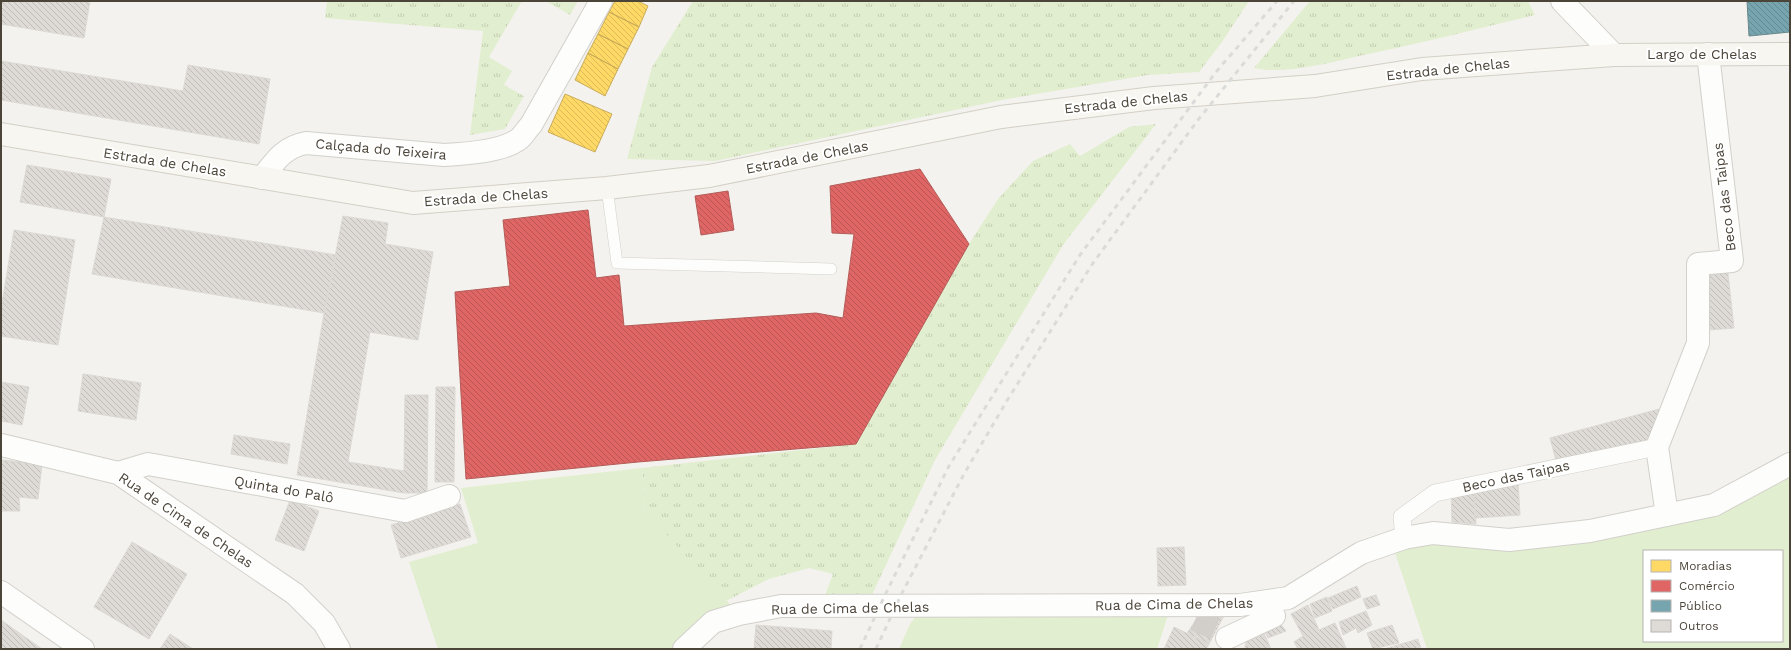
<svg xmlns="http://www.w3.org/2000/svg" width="1791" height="650" viewBox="0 0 1791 650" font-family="'Work Sans',sans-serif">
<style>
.grass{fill:url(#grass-tufts)}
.garden{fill:#e1eecf;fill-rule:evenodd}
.homes{fill:url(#homes-back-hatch);stroke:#c9ac58}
.shops{fill:url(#shops-back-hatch);stroke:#b35c58}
.public{fill:url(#public-back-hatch);stroke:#69888c}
.building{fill:url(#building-back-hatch);stroke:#dcd9d4}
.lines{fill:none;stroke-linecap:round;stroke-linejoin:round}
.minor-tunnel{stroke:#d2cfca;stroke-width:22;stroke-dasharray:22 11;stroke-linecap:butt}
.service-casing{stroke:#d2d0cb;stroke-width:12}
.pedestrian-casing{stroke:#d2d0cb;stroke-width:18}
.minor-casing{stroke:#d2d0cb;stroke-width:24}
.secondary-casing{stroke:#d3cfc5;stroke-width:24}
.service{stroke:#fdfdfc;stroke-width:11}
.pedestrian{stroke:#fdfdfc;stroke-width:17}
.minor{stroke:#fdfdfc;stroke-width:22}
.secondary{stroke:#f7f6f1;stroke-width:22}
.rail{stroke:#dbdbda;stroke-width:3;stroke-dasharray:5 5;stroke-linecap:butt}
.labels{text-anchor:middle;stroke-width:4;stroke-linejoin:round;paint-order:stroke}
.street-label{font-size:14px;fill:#4b4439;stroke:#fff}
</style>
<defs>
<pattern id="grass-tufts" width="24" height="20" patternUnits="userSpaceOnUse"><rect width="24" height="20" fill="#e1eecf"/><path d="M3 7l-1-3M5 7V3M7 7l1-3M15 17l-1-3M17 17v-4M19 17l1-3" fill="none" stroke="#c3cdb2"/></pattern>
<pattern id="homes-back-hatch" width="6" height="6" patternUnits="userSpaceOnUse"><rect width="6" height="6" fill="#ffd966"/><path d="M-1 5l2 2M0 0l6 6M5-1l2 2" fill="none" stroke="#dcbb59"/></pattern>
<pattern id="shops-back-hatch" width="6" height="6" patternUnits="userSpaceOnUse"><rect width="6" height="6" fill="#e06666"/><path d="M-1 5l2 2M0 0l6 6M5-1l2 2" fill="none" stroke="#b85655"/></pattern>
<pattern id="public-back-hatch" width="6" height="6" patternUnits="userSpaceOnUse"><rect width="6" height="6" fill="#76a5af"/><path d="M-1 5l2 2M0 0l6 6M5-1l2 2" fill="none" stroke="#63888f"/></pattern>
<pattern id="building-back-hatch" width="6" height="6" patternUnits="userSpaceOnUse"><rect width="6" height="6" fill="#dedbd6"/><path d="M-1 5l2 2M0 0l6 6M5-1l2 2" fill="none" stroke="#c0bdb8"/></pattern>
</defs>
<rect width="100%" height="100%" fill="#f4f2ee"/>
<path class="grass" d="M327,1H522L489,57L512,71L504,85L524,96L505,129L470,135L483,31L325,18Z
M546,1H578L570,15Z
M693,1H1249L1222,42L1199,72L1148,75L1007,99L715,161L627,159L652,67Z
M1310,1H1528L1535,15C1476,29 1418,44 1359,56C1329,63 1284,75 1254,68Z
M1156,124L1063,245L935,460L871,597L824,598L833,574L809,568L769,579L726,601L645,511L642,468L856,444L969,244L998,199L1033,161L1070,144L1080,156L1129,127Z"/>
<path class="garden" d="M1790,464V649H1427L1394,550L1436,540L1667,515ZM1644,551H1782V641H1644Z
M642,468L645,511L739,614L684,649H438L409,562L478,543L461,488Z
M1171,606L1157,649H899L910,624L923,607Z"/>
<path class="homes" d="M615,1H638L648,6L639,27L609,12Z
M609,12L639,27L628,49L598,34Z
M598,34L628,49L618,69L588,53Z
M588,53L618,69L605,96L575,80Z
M565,94L612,114L595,152L548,132Z"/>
<path class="shops" d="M920,169L969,244L856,444L638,462L466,479L455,292L510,286L503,220L588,210L596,278L619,275L624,326L816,313L843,318L854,234L832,233L830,186Z
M728,191L734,230L701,235L695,196Z"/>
<path class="public" d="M1747,1H1790V32L1749,36Z"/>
<path class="building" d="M1,1H90L84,38L1,24Z
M1,61L183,91L188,65L270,79L259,144L1,100Z
M27,165L111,179L104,217L20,202Z
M343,216L388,223L385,244L433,252L418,340L370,332L348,462L404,471L405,395H428L427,493H404L297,475L324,313Z
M104,217L336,255L324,313L92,274Z
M14,230L75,240L58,345L1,336V309Z
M1727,265L1734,328L1709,330L1704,267Z
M83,374L141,383L136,420L78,411Z
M1,382L29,387L22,425L1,421Z
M436,387H455L454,482H435Z
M1667,407L1655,438L1557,464L1550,438Z
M234,435L290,444L287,464L231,454Z
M1,460L42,464L38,499L19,497L20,511H1Z
M1518,480L1520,515L1475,518L1474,487Z
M1474,487L1476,524L1452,522L1451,491Z
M290,500L319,511L304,551L275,540Z
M460,504L471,537L401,558L391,525Z
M132,542L187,574L149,639L94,607Z
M1184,547L1186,585L1158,586L1157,548Z
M1357,586L1361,597L1333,609L1328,598Z
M1376,595L1380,605L1367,609L1363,599Z
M1327,597L1332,611L1315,618L1310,604Z
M1308,605L1319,630L1335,623L1346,648L1298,649L1294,642L1303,636L1291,614Z
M1204,609L1227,610L1209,644L1187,633Z
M1366,611L1372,625L1358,633L1356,628L1343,635L1339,622Z
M1,620L42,649H1Z
M1279,622L1286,631L1268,638L1263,627Z
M756,625L832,631L831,649H754Z
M1392,625L1399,643L1373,649L1367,633Z
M1174,627L1209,644L1206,649H1164Z
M1262,629L1271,649H1246L1245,647L1248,635Z
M170,634L193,649H160Z
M1418,639L1421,649H1384Z"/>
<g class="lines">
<path class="minor-tunnel" d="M1195,620L1220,631"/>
<g class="service-casing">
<path id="service" d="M607,188L617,263L831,269"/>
</g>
<g class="pedestrian-casing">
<path id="pedestrian" d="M1404,538L1402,517L1435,493L1657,447"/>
</g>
<g class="minor-casing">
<path id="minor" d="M1562,1L1614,55
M262,178C275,161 284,147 306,143L444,155C464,154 502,152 519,139C523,136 527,129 531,125L601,1
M1,445L118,473L295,594L324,623L339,649
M118,473L148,464L405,511L449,496
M1667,515L1657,447L1698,343V264L1732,261L1708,54
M1,592L83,649
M1227,638L1274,616
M684,649L713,622L739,614L781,606L1240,605L1288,598L1361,553L1404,538L1433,533L1509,540L1590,531L1714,505L1790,464"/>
</g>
<g class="secondary-casing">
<path id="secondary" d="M1,134L413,203L607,188L709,176L1001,117L1154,98L1315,86L1422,69L1614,55L1790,54"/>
</g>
<use href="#service" class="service"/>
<use href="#pedestrian" class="pedestrian"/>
<use href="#minor" class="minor"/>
<use href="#secondary" class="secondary"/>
<path class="rail" d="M860,649L884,597L949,466L1080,255L1216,72L1277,1
M876,649L900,597L964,474L1008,399L1093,263L1198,120L1294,1"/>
</g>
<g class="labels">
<g class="street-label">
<text x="1702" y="59">Largo de Chelas</text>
<text transform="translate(1448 69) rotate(-6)" y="5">Estrada de Chelas</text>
<text transform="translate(1126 102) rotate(-6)" y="5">Estrada de Chelas</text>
<text transform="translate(381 149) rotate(5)" y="5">Calçada do Teixeira</text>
<text transform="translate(807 157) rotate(-11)" y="5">Estrada de Chelas</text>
<text transform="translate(165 162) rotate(9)" y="5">Estrada de Chelas</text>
<text transform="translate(486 197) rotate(-4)" y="5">Estrada de Chelas</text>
<text transform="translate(1724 197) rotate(-97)" y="5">Beco das Taipas</text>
<text transform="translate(1516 476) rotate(-12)" y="5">Beco das Taipas</text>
<text transform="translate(284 489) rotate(10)" y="5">Quinta do Palô</text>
<text transform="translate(186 520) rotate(34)" y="5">Rua de Cima de Chelas</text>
<text transform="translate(1174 604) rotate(-1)" y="5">Rua de Cima de Chelas</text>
<text transform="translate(850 608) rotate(-1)" y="5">Rua de Cima de Chelas</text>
</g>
</g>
<rect width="1791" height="650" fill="none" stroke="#4b4439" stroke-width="4"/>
<rect x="1643" y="550" width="140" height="92" fill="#ffffff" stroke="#b7b4b0"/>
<rect x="1651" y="560" width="20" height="12" fill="#ffd966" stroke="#b7b4b0"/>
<text x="1679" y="570" font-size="12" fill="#4b4439">Moradias</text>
<rect x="1651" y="580" width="20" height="12" fill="#e06666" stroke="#b7b4b0"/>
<text x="1679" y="590" font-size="12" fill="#4b4439">Comércio</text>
<rect x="1651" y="600" width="20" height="12" fill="#76a5af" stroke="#b7b4b0"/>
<text x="1679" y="610" font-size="12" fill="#4b4439">Público</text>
<rect x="1651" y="620" width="20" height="12" fill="#dedbd6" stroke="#b7b4b0"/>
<text x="1679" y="630" font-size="12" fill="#4b4439">Outros</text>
</svg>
